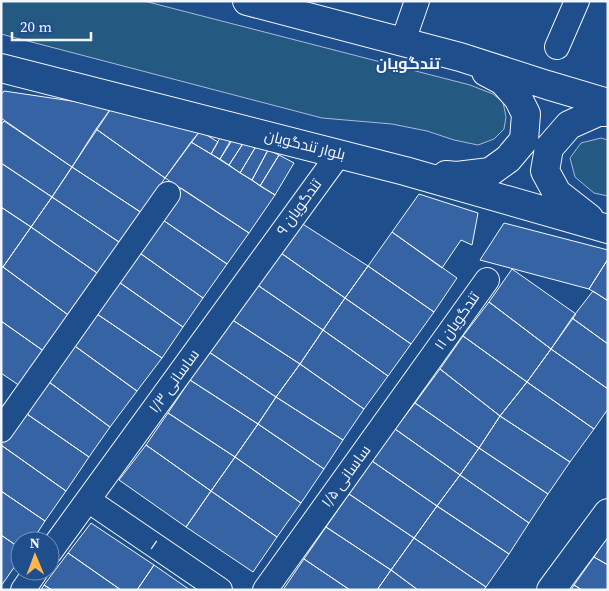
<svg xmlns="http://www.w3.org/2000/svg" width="609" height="591" viewBox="0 0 609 591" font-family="'Source Serif 4',Cairo,serif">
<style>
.green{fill:#245a82;stroke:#a8bbd7}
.building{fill:#3563a3;stroke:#f2f6ff}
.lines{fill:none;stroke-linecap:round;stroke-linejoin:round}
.minor-casing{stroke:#f2f6ff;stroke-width:26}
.tertiary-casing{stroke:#f2f6ff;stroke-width:30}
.minor{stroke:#1f4e8c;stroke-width:24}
.tertiary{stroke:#1f4e8c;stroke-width:28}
.labels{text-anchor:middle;stroke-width:4;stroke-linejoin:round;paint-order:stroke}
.street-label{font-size:15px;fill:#f2f6ff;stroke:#1f4e8c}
.neighbourhood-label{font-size:16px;font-weight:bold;fill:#f2f6ff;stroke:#1f4e8c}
</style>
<rect width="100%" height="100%" fill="#1f4e8c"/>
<path class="green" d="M1,1H144L470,85L493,94L503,102L506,117L504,129L494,139L478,145L454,140L427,131L392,124L322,118L1,34Z
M601,138L608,140V196L594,193L575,177L570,158L581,143Z"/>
<path class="building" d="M4,91L112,107L72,167L1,118V95Z
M112,107L200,131L165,178L96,129Z
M4,121L72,167L52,197L1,163V125Z
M96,129L165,178L142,213L72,167Z
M200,131L218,142L211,154L191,142Z
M221,136L231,142L220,159L211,154Z
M232,138L242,145L229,165L220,159Z
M191,142L211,154L275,195L249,233L165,178Z
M244,142L255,148L240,173L229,165Z
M255,144L268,150L252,180L240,173L255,148Z
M268,150L279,155L260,186L252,180Z
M279,155L294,163L275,195L260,186Z
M1,163L52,197L31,227L1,207Z
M72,167L142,213L122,244L52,197Z
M181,188L249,233L227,264L160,218Z
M419,194L478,213L472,245L461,240L442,268L392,232Z
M52,197L122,244L100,275L31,227Z
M1,207L31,227L3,267L1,266Z
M160,218L227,264L203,298L137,251Z
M298,221L368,266L345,298L278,251Z
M504,223L608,250V259L589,289L480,260Z
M31,227L100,275L71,317L3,267Z
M392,232L457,278L434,312L368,266Z
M137,251L203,298L183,327L116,280Z
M278,251L345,298L323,330L256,284Z
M608,259V299L607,300L589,289Z
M368,266L434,312L411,344L345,298Z
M3,267L71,317L45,352L1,321V269Z
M512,269L576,314L551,349L489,302Z
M116,280L183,327L162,358L94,312Z
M256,284L323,330L300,364L231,319Z
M593,291L608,301V344L572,318Z
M345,298L411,344L388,376L323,330Z
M489,302L551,349L527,382L463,336Z
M94,312L162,358L137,391L72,344Z
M572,318L608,344V389L551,349Z
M231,319L300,364L276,397L209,352Z
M1,321L45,352L20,386L1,373Z
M323,330L388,376L364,409L300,364Z
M463,336L527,382L500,416L440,369Z
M72,344L137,391L110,427L45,379Z
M551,349L608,389V409L594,429L527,382Z
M209,352L276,397L258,424L190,380Z
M300,364L364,409L343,440L276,397Z
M440,369L500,416L479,448L415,403Z
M45,379L110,427L89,457L24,412Z
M190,380L258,424L235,457L168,413Z
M527,382L594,429L570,462L500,416Z
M276,397L343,440L324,469L258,424Z
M415,403L479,448L460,475L395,429Z
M24,412L89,457L66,491L1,445V441Z
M168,413L235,457L211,491L146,445Z
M500,416L570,462L548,494L479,448Z
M258,424L324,469L301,503L235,457Z
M395,429L460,475L437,506L372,461Z
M1,445L66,491L45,521L1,491Z
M146,445L211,491L186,527L119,480Z
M479,448L548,494L529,523L460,475Z
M235,457L301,503L277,537L211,491Z
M372,461L437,506L414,538L349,494Z
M460,475L529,523L509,554L437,506Z
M1,491L45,521L32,541H20V548L1,535Z
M211,491L277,537L253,572L186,527Z
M349,494L414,538L391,570L326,527Z
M437,506L509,554L486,587L414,538Z
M91,523L154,565L137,590H121L68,553Z
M326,527L391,570L377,590H350L304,559Z
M1,535L20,548V559L1,586Z
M608,536V565L594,557Z
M414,538L486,587L484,590H418L391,570Z
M68,553L121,590H52L44,585Z
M594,557L608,565V590H582L574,585Z
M304,559L350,590H283Z
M154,565L190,590H137Z
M391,570L418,590H377Z
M44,585L52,590H41Z
M574,585L582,590H571Z"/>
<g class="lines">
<g class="minor-casing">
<path id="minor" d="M403,41L417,1
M557,47L577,1
M1,430L168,194
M88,500L220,590
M50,552L339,154
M23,590L36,571
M265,590L487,280"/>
</g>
<g class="tertiary-casing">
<path id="tertiary" d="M247,1L460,57L547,85L608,103
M1,68L405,171L608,229
M446,175L457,176L490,172L508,159L524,140L526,114L518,98L503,81L486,72
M589,218L557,193L545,171L549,148L569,125L598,112H608
M551,590L608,513"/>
</g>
<use href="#minor" class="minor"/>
<use href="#tertiary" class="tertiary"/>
</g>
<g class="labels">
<g class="street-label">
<text transform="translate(305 145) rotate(14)" y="5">بلوار تندگویان</text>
<text transform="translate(299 207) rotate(-54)" y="5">۹ تندگویان</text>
<text transform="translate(457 321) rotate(-55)" y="5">۱۱ تندگویان</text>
<text transform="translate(174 381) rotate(-54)" y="5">۱/۳ ساسانی</text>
<text transform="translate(346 476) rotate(-54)" y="5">۱/۵ ساسانی</text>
<text transform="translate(154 545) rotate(34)" y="5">۱</text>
</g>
<g class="neighbourhood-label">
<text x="408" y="69">تندگویان</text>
</g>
</g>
<rect width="609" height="591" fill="none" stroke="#f2f6ff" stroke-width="5"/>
<g transform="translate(35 556) rotate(359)"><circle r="24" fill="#1f4e8c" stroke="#7391ba"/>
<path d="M0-4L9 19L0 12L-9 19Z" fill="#ffb74d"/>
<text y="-8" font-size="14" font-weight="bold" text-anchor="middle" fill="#f2f6ff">N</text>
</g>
<path d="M12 32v8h79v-8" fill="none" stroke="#f2f6ff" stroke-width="2.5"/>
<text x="20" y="32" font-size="15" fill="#f2f6ff" stroke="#1f4e8c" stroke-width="4" paint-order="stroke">20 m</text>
</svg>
